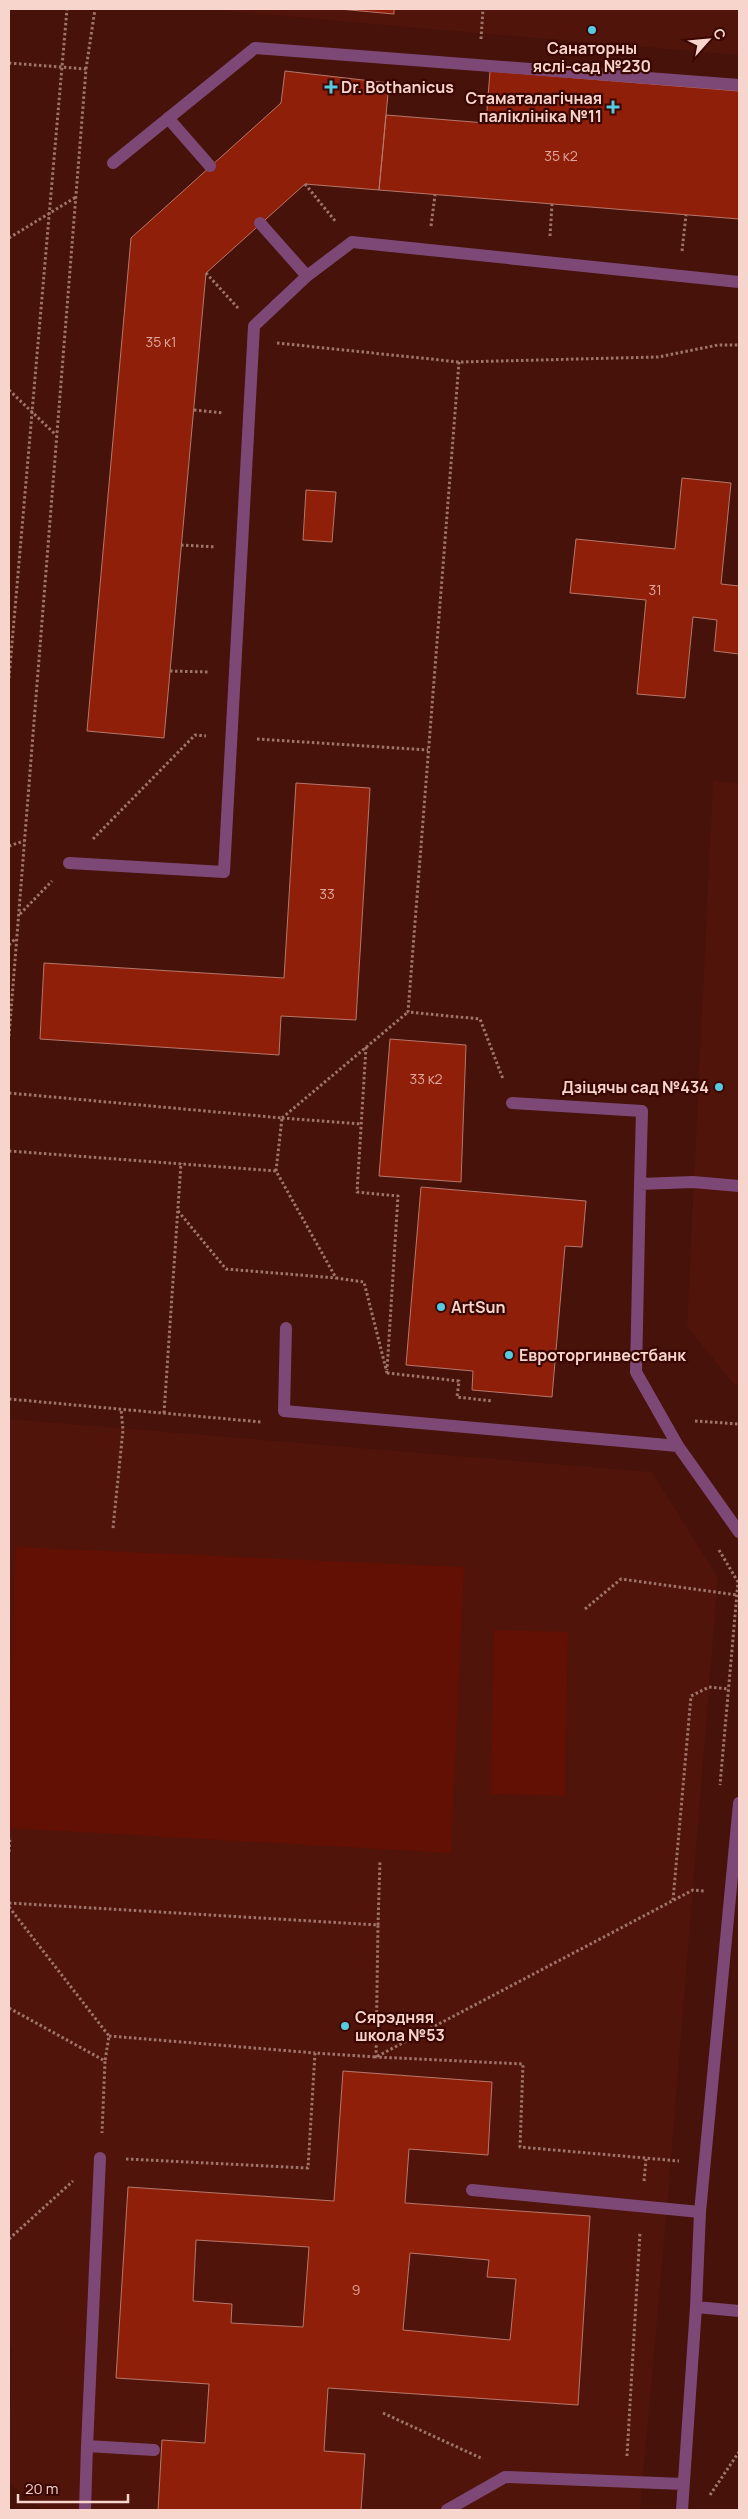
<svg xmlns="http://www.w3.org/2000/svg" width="748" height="2519" viewBox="0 0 748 2519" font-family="Manrope,sans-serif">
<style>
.built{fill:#50140a}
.green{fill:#621003}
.building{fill:#901f0a;stroke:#b6786b;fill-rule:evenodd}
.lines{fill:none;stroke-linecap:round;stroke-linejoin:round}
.path{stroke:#9f746b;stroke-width:3;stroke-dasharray:2.5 2.5;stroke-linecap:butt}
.service{stroke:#7d4875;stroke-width:12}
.poi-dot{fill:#55cae0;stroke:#3a0702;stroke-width:2}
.labels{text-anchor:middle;stroke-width:4.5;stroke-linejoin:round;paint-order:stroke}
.number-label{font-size:14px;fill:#dda79c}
.poi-label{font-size:16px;font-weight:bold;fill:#f7d4cc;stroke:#3a0702;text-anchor:start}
</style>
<rect width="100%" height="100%" fill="#461209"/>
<path class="built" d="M208,9H739V55L407,27Z
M713,781L739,784V1384H734L687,1327Z
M9,1419L652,1472L718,1578L667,2209L640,2510H42L9,2483L12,2348L9,2342Z"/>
<path class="green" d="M16,1547L464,1567L451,1853L9,1828V1734Z
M494,1630L568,1632L565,1796L491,1794Z"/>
<path class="building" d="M339,9H394V14Z
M285,71L389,83L379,190L305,184L206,273L164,738L87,731L131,238L281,103Z
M490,71L739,91V219L379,190L386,115L486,123Z
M682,478L731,483L721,584L739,586V654L714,651L717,620L693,617L685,698L637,694L646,600L570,593L576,539L675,549Z
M306,490L336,492L332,542L303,540Z
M296,783L370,788L356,1020L281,1016L279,1055L40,1039L44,963L284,978Z
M390,1039L466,1045L461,1182L379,1176Z
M421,1187L586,1201L582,1247L565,1246L552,1397L472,1390L473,1371L406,1365Z
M343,2071L492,2082L488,2155L409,2149L405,2203L590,2216L578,2405L328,2388L324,2451L365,2454L361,2510H158L162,2440L205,2443L209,2384L116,2378L128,2187L334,2201ZM196,2240L309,2247L303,2327L231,2323L232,2304L193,2301ZM410,2253L489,2260L487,2277L516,2279L510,2340L403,2330Z"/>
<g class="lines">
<path class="path" d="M481,39L483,9
M9,63L86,69
M305,184L336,222
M431,226L435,195
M550,236L552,204
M9,238L76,197
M682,251L686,215
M206,273L238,308
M277,343L459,362L658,357L718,345H739
M459,362L408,1012L480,1019L503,1079
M9,390L56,435
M194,410L223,413
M181,545L216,547
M170,671L209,672
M9,678L67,9
M257,739L428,750
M93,839L195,735L206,736
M9,846L24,841
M20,914L52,881
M9,945L16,938
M9,1036L86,69L95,9
M366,1047L357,1192L398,1196L387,1370
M9,1093L282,1118L276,1171L336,1278L364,1282L387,1373
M282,1118L408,1012
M282,1118L361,1124
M9,1151L276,1171
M178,1211L226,1269L336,1278
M387,1373L459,1381L457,1397L492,1401
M9,1399L261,1422
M164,1413L181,1163
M695,1421L739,1424
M113,1528L123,1430L121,1409
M719,1550L738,1582L720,1785
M585,1609L621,1579L737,1595
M9,1852L10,1837
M673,1900L691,1696L709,1687L728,1689
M9,1903L378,1925L376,2057L523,2064L520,2147L679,2161
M9,1907L109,2036L105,2061
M378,1925L380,1860
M9,2008L105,2061L102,2133
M109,2036L315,2053
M126,2159L308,2168L315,2053L376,2057L693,1890L705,1891
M644,2181L646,2159
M9,2239L73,2181
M383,2413L483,2459
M627,2456L640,2232
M710,2495L739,2452"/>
<path class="service" d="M168,118L210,166
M113,163L255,48L739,85
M260,223L307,276
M69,863L224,872L254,326L307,276L352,242L739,282
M512,1103L642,1111L640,1184L693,1182L739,1186
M640,1184L636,1372L678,1446L739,1532
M286,1328L284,1411L678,1446
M472,2190L700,2212
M696,2307L739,2311
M87,2446L100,2158
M85,2510L87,2446L154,2450
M447,2510L505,2477L683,2484
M682,2510L696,2307L700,2212L739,1803"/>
</g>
<g class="poi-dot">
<circle cx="592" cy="30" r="5"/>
<path d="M328.5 79.5h5v5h5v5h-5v5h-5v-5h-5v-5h5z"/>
<path d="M610.5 99.5h5v5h5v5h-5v5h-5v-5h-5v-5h5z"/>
<circle cx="719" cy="1087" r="5"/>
<circle cx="441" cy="1307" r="5"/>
<circle cx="509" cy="1355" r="5"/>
<circle cx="345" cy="2026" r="5"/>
</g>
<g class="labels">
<g class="number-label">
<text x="561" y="161">35 к2</text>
<text x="161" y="347">35 к1</text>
<text x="655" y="595">31</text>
<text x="327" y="899">33</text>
<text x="426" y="1084">33 к2</text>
<text x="356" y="2295">9</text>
</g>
<g class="poi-label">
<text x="592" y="54" text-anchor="middle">Санаторны<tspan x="592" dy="18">яслі-сад №230</tspan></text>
<text x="341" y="93">Dr. Bothanicus</text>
<text x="602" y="104" text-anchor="end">Стаматалагічная<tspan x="602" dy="18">паліклініка №11</tspan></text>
<text x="709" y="1093" text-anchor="end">Дзіцячы сад №434</text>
<text x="451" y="1313">ArtSun</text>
<text x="519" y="1361">Евроторгинвестбанк</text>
<text x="355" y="2023">Сярэдняя<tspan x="355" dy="18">школа №53</tspan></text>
</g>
</g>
<rect width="748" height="2519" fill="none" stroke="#f7d4cc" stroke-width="20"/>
<g transform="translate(708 40) rotate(63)" stroke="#3a0702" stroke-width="4" paint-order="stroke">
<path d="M0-4L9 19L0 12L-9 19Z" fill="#f7d4cc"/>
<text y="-8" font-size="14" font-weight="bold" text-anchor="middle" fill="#f7d4cc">С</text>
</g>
<path d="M18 2494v8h110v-8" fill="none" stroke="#f7d4cc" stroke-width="2.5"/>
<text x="25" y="2494" font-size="15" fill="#f7d4cc" stroke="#3a0702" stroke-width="4" paint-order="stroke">20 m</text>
</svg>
